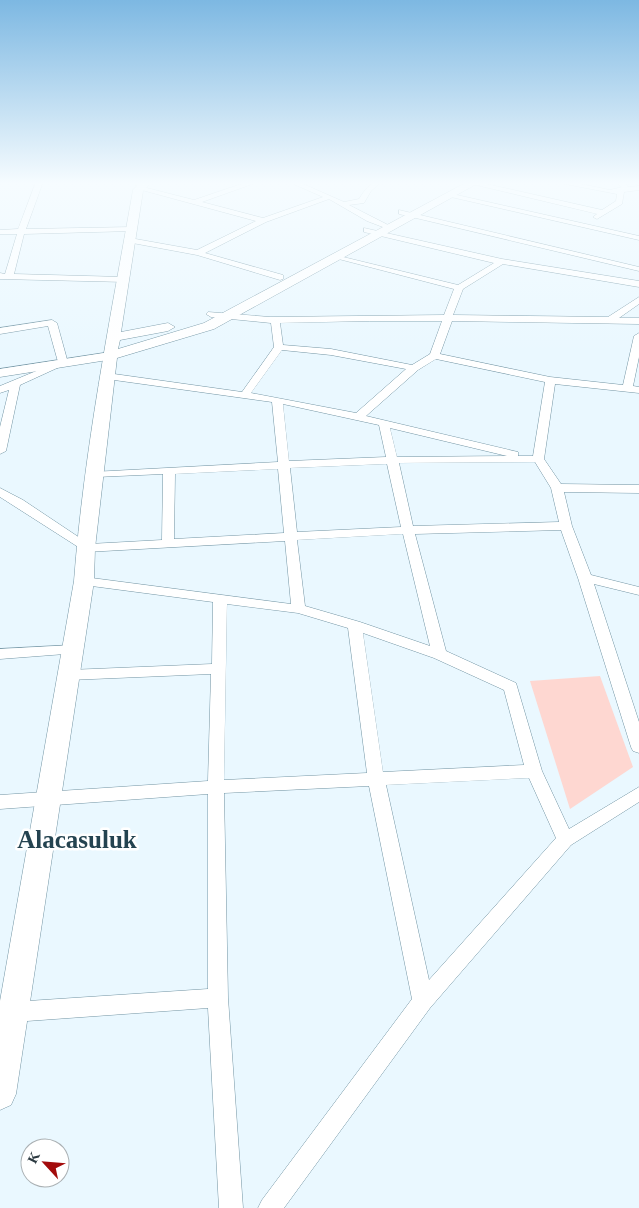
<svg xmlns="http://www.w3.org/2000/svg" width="639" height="1208" viewBox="0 0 639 1208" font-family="Georgia,serif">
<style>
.green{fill:#fed7d1}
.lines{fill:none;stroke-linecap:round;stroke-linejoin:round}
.minor-casing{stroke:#7395a4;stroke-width:1}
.tertiary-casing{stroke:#7395a4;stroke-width:1}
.secondary-casing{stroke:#7395a4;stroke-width:1}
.minor{fill:#fff;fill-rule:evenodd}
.tertiary{fill:#fff;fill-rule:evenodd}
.secondary{fill:#fff;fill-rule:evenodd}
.labels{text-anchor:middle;stroke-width:5;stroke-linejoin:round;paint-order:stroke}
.near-district-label{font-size:25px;font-weight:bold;fill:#244350;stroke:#fff}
</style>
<rect width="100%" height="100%" fill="#eaf8ff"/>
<path class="green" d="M600,676L633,767L570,809L530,681Z"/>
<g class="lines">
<g class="minor-casing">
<path id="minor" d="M36,182H43L26,229L132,227L136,229L132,231L24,234L14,274L123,277L126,278V282L0,279V273L5,274L17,234H0V230L18,229Z
M135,182H142L143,187L194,200L247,182H258L202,202L263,218L323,197L289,182L301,183L344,202L359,199C365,190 369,182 381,182L371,191L364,203L349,205L392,227L388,229L367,221L329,199L266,222L205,253L283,275V279L280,280L197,255L127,242L126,240L130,238L197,250L256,221L138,189Z
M464,182H478L602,210L616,201L617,194L555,182H571L610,190L622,187L615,182H624L628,187L639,186V190L624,192L622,204L597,219L593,217L597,214Z
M448,193L639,236V240L451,197H448Z
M399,210L639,267V271L399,214Z
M364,228L502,259L639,281V287L503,264L463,289L453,315L608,317L639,297V304L619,318H639V324L452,321L440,354L550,377L623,385L634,336L639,333V357L633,386L639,387V393L555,384L544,459L561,484L639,485V493L564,492L572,526L591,575L639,587V595L594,584L639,722V753L633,751L631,747L578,578L561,530L415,534L446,651L516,683L542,771L569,829L639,787V802L571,845L430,1008L284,1208H258L262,1200L412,999L369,786L224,793L228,998L243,1208H219L208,1008L13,1022L6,1019L3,1012L6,1005L13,1002L208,989V794L0,809V795L208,781L211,674L69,680L64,679L62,675L64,671L69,670L212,664L213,602L84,585L77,581L84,577L291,604L285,541L86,552L0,497V488L23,500L89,544L162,540L163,474L96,477L90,474L92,472L278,462L272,402L107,379L102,376L107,373L242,392L274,347L271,323L211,317L206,314L208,312L270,317L444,315L454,289L331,257L335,255L458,285L494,263L364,232ZM370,321H442L430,354L412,365L331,349L283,345L280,323ZM282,350L331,355L406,369L356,413L251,393ZM436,359L545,382L533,456H518V452L366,416L418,370ZM283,404L379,425L386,457L289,461ZM390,428L507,456L397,457ZM535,462L551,488L559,522L413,526L399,463ZM387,464L401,527L297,532L290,468ZM278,469L284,533L174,539L175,474ZM403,534L430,646L360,622L305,606L297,540ZM227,604L298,613L348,628L367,773L224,780ZM363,633L434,658L504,690L524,765L383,772ZM529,778L556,838L429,980L386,785Z
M52,320L57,323L68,363L20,385L6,451L0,454V427L9,390L0,393V386L58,362L48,326L0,334V328Z
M73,645L78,647L80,650L78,653L0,659V649Z"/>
</g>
<g class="tertiary-casing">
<path id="tertiary" d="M110,352L114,353L116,356L114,359L0,377V369Z"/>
</g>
<g class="secondary-casing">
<path id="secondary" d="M141,182H152L143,191L121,332L168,323L175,327L168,331L120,340L118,349L204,323L467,182H480L214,329L117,358L95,548L94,581L16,1094L11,1105L0,1110V1001L74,581C84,449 110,320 133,190Z"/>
</g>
<use href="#minor" class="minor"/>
<use href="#tertiary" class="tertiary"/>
<use href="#secondary" class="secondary"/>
</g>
<linearGradient id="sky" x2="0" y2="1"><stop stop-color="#7db8e2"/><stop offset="0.52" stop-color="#f6fcff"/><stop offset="1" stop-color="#f6fcff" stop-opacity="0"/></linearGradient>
<rect width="639" height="352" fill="url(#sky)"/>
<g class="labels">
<g class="near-district-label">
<text x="77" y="848">Alacasuluk</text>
</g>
</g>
<g transform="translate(45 1163) rotate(296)"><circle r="24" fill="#ffffff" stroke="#aab0b3"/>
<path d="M0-4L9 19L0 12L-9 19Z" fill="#a30b0c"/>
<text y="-8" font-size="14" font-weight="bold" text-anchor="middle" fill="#2b3940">K</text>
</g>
</svg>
